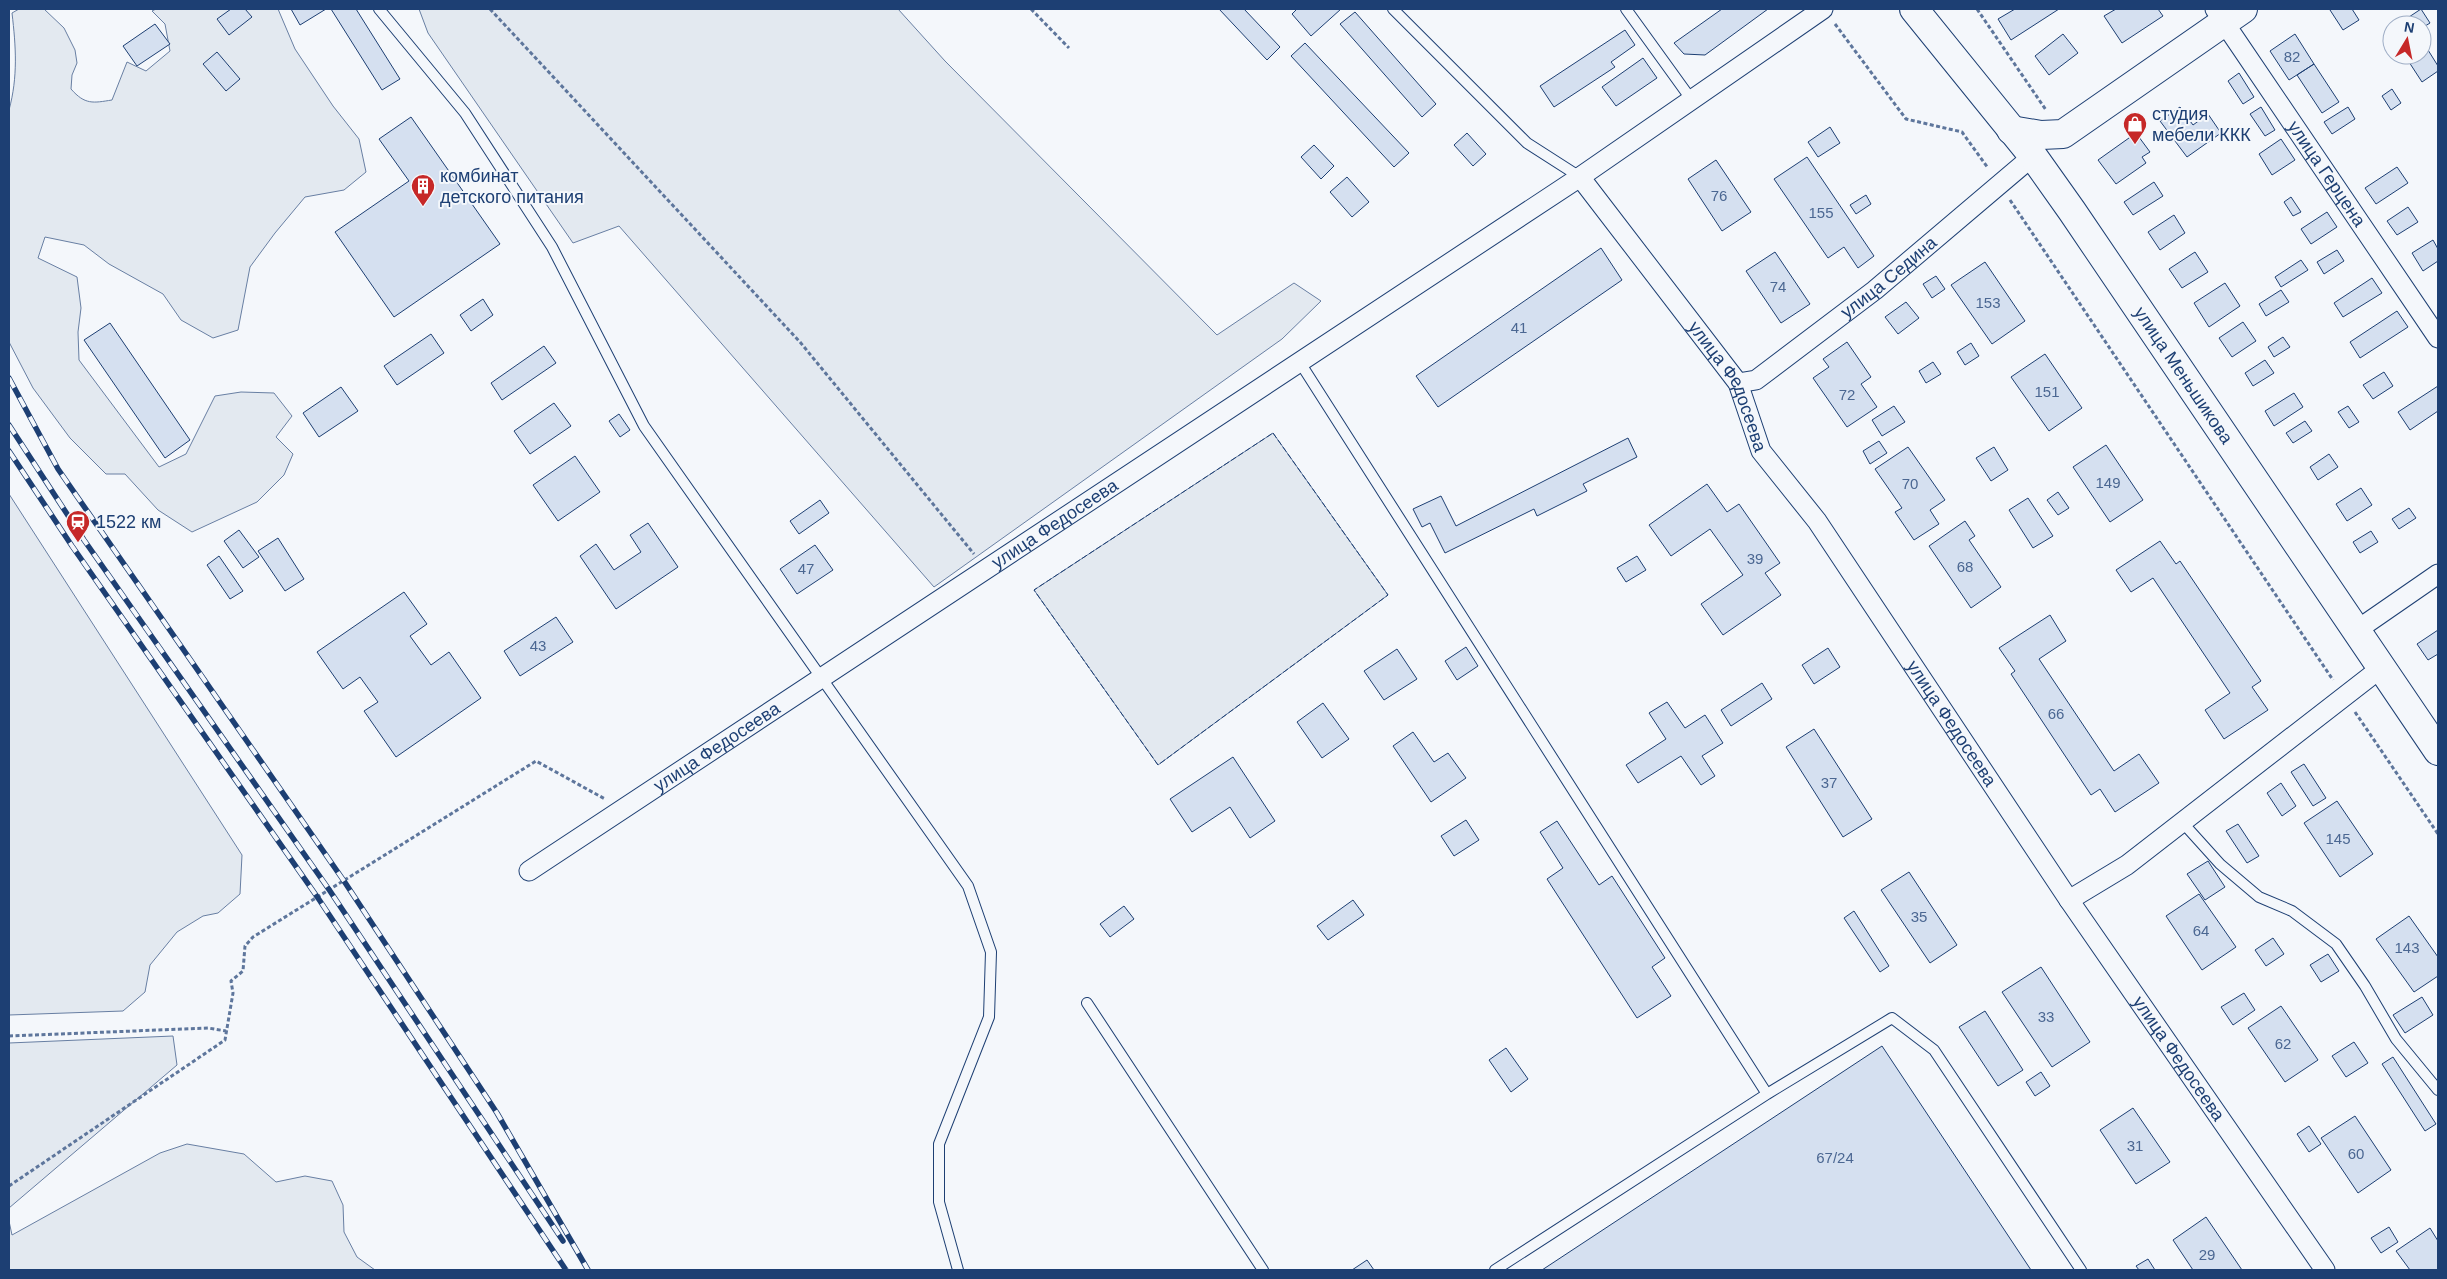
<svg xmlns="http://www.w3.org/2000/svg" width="2447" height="1279" viewBox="0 0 2447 1279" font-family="Helvetica,sans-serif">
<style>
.green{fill:#e3e9f0;stroke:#687fa3}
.building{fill:#d5e0f0;stroke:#1d3f73}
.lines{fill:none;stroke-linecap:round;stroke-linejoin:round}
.service-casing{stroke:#1d3f73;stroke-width:12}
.minor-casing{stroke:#1d3f73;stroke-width:21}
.secondary-casing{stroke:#1d3f73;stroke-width:30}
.path{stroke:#5e769c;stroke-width:3;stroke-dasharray:4 2.5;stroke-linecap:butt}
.service{stroke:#f4f7fb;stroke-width:10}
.minor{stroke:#f4f7fb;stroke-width:19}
.secondary{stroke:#f4f7fb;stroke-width:28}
.rail-casing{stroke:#1d3f73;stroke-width:5.5}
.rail{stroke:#f4f7fb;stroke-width:4;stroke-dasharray:11;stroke-linecap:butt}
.fence{stroke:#1d3f73;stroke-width:1;stroke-dasharray:6 2.5;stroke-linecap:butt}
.labels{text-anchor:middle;stroke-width:4;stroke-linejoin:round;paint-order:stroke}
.number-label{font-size:15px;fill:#4b6792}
.poi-label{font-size:18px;fill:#1d3f73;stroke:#f4f7fb;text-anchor:start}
.street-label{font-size:18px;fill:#1d3f73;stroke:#f4f7fb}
</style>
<rect width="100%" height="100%" fill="#f4f7fb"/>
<path class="green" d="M19,9H44L64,28L75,50L77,63L72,75L71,89C85,105 93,103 112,100L127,62L146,71L170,51L165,24L152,11L156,9H278L295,49L333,106L359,139L366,172L344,190L305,197L275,233L250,267L238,330L213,338L181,320L163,294L109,264L84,245L45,237L38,258L77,277L81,308L78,332L79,360L159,467L186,454L215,396L241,392L274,393L292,416L276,437L293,454L284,475L257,502L192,532L158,510L125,474H106L70,438L33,388L9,342V110C18,77 16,47 12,13Z
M419,9H898L945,61L1217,335L1294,283L1321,301L1282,339L934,587L619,226L573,243L428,33Z
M1273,433L1388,595L1158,765L1034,590Z
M9,494L242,855L240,894L218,913L203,916L177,932L150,965L145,992L123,1011L9,1015Z
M173,1036L177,1065L9,1208V1043Z
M187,1144L244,1154L276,1182L305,1176L332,1181L343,1205L344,1232L357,1257L375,1270H9V1221L12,1235L160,1153Z"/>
<path class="building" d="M231,9H245L252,17L229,35L217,19Z
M291,9H326L300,25Z
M331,9H356L400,79L382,90Z
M1219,9H1244L1280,47L1267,60Z
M1297,9H1341L1311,36L1292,14Z
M1722,9H1768L1705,55L1684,54L1674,43Z
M2015,9H2059L2011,40L1998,19Z
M2116,9H2158L2163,16L2122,43L2104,16Z
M2333,9H2352L2359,20L2343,30L2330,10Z
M2421,9L2430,23L2422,28V25H2397Z
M1355,12L1436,104L1422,117L1340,24Z
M155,24L170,44L137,66L123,46Z
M1625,30L1635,45L1611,62L1615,67L1554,107L1540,86Z
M2063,34L2078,53L2049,75L2035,56Z
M2295,34L2314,64L2289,80L2270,51Z
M1305,43L1409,153L1394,167L1291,56Z
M2428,50L2438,66V71L2422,82L2409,62Z
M217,52L240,79L226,91L203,64Z
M1643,58L1657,78L1616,106L1602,87Z
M2314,64L2339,102L2322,113L2297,75Z
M2239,73L2254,97L2243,104L2228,81Z
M2392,89L2401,103L2391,110L2382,96Z
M2180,107L2193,125L2208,114L2221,133L2187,157L2160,121Z
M2261,107L2275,130L2265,136L2250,114Z
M2348,107L2355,119L2332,134L2324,122Z
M411,117L500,244L394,317L335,232L409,181L379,139Z
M1830,127L1840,143L1818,157L1808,142Z
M1467,133L1486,154L1473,166L1454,145Z
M2136,133L2150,152L2142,157L2146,163L2116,184L2098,160Z
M2281,139L2295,160L2272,175L2259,154Z
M1314,145L1334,166L1321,179L1301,157Z
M1807,157L1874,256L1858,268L1844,247L1828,258L1774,179Z
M1716,160L1751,212L1722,231L1688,179Z
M2397,167L2408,183L2376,204L2365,188Z
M1347,177L1369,202L1352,217L1330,192Z
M2154,182L2163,196L2133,215L2124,202Z
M1866,195L1871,204L1856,214L1850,205Z
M2291,197L2301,212L2293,216L2284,202Z
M2408,207L2418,222L2397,235L2387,221Z
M2327,212L2337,227L2311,244L2301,229Z
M2174,215L2185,233L2160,250L2148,232Z
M2433,240L2438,249V261L2423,271L2412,253Z
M1601,248L1622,280L1438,407L1416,376Z
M2337,250L2344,261L2324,274L2317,262Z
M1775,252L1810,304L1781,323L1746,271Z
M2195,252L2208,272L2182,288L2169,269Z
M2301,260L2308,270L2281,287L2275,277Z
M1985,262L2025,321L1992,344L1951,285Z
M1936,276L1945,289L1932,298L1923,284Z
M2372,278L2382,293L2343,317L2334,303Z
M2225,283L2240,306L2209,327L2194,303Z
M2281,290L2289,302L2266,316L2259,304Z
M483,299L493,315L471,331L460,315Z
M1906,302L1919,318L1898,334L1885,317Z
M2397,311L2408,327L2360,358L2350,342Z
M2243,322L2256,341L2232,357L2219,338Z
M110,323L190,440L165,458L84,340Z
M431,334L444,353L397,385L384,366Z
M2283,337L2290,347L2274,357L2268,347Z
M1847,342L1871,377L1861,384L1877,407L1847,427L1813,378L1829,367L1823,359Z
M1971,343L1979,356L1965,365L1957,352Z
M544,346L556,363L502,400L491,383Z
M2045,354L2082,408L2049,431L2011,377Z
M2265,360L2274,373L2253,386L2245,373Z
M1933,362L1941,374L1926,383L1919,371Z
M2384,372L2393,386L2373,399L2363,385Z
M2438,386V411L2410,430L2398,412Z
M341,387L358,411L319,437L303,413Z
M2294,393L2303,407L2274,426L2265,411Z
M554,403L571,426L530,454L514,431Z
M1894,406L1905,422L1882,436L1872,420Z
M2348,406L2359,422L2349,428L2338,412Z
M619,414L630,430L620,437L609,421Z
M2305,421L2312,431L2293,443L2286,433Z
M1628,438L1637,457L1583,484L1587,491L1537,516L1534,509L1445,553L1430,523L1422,527L1413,509L1441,496L1456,526Z
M1879,441L1887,453L1870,464L1863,451Z
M2106,445L2143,500L2110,522L2073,467Z
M1908,447L1945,500L1930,510L1939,524L1914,540L1895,512L1902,508L1875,469Z
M1994,447L2008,470L1991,481L1976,458Z
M2329,454L2338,467L2318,480L2310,467Z
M575,456L600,492L558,521L533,485Z
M1707,484L1727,512L1739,504L1780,563L1765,573L1781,595L1723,635L1701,604L1743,575L1710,529L1671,556L1649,525Z
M2361,488L2372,505L2347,521L2336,504Z
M2058,492L2069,508L2058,515L2047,500Z
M2028,498L2053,536L2033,548L2009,510Z
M820,500L829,513L799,534L790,521Z
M2409,508L2416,518L2399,529L2392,519Z
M1965,521L1975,536L1969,540L2001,587L1971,608L1929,546Z
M648,523L678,567L616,609L580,556L596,544L614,570L641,552L630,535Z
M239,530L259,557L243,568L224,541Z
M2371,531L2378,542L2360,553L2353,542Z
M278,538L304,579L285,591L258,551Z
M2160,541L2176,564L2180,561L2261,681L2252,687L2268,710L2224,739L2205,710L2230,693L2153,578L2131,592L2116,570Z
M815,545L833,570L797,594L780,569Z
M219,556L243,591L230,599L207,565Z
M1637,556L1646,570L1626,582L1617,568Z
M404,592L427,624L410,636L431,665L449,652L481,698L396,757L364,711L378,702L360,677L343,689L317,652Z
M2050,615L2066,641L2039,659L2114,771L2139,754L2159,783L2115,812L2100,789L2091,795L2011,674L2015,671L1999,648Z
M556,617L573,642L520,676L504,651Z
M2438,630V654L2428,660L2417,644Z
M1466,647L1478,666L1457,680L1445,661Z
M1828,648L1840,667L1814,684L1802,665Z
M1397,649L1417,679L1384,700L1364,671Z
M1762,683L1772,699L1731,726L1721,710Z
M1667,702L1685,728L1705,715L1723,743L1702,756L1715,776L1701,785L1681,756L1638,783L1626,765L1666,739L1649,713Z
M1323,703L1349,739L1322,758L1297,722Z
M1814,729L1872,819L1843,837L1786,747Z
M1413,732L1434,762L1448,753L1466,778L1431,802L1393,746Z
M1233,757L1275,821L1250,838L1230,807L1192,832L1170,799Z
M2304,764L2326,798L2313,806L2291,772Z
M2281,783L2296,806L2282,816L2267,793Z
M2337,801L2373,854L2340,877L2304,823Z
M1466,820L1479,840L1454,856L1441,836Z
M1557,821L1599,885L1612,876L1665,958L1652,967L1671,996L1637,1018L1547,879L1563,868L1540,832Z
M2238,824L2259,856L2247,863L2226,831Z
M2208,861L2225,887L2205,900L2187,874Z
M1909,872L1957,945L1930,963L1881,890Z
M2199,894L2236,947L2202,970L2166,916Z
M1353,900L1364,915L1328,940L1317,926Z
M1124,906L1134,919L1110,937L1100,924Z
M1854,911L1889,966L1880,972L1844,918Z
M2409,916L2438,957V976L2414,992L2376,939Z
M2273,938L2284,954L2266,966L2255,950Z
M2328,954L2339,971L2321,982L2310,965Z
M2041,967L2090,1042L2052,1067L2002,992Z
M2244,993L2255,1010L2233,1025L2221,1007Z
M2422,997L2433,1015L2405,1033L2393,1015Z
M2281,1006L2318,1060L2285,1082L2248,1028Z
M1985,1011L2023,1070L1998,1086L1959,1027Z
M2354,1042L2368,1063L2346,1077L2332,1056Z
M1882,1046L2031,1270H1542Z
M1506,1048L1528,1079L1511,1092L1489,1060Z
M2393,1057L2436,1124L2425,1131L2382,1064Z
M2041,1072L2050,1086L2035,1096L2026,1082Z
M2133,1108L2170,1162L2136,1184L2100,1130Z
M2355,1116L2391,1170L2358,1193L2321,1138Z
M2309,1126L2321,1144L2309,1152L2297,1134Z
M2206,1217L2242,1270H2193L2173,1240Z
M2389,1227L2398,1242L2381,1253L2371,1238Z
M2430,1228L2438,1241V1270H2410L2396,1251Z
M2148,1259L2155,1270H2139L2136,1266Z
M1367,1260L1374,1270H1352Z"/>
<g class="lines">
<g class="service-casing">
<path id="service" d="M379,9L465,113L552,247L644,426L968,886L991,952L989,1017L939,1144V1202L958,1270
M1393,9L1527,143L1580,177
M1626,9L1691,99
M1299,361L1767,1094
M2183,823L2220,864L2259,897L2292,911L2336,944L2365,986L2396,1039L2438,1090
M1087,1003L1263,1270
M1495,1270L1767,1094L1892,1018L1934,1050L2081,1270"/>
</g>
<g class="minor-casing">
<g id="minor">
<path id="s1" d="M2215,9L2438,338"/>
<path id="s2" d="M1580,177L1738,383L1761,451L1817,521L2069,900L2325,1270"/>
<path id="s3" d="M1738,383L1756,380L1875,290L2033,156"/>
<path d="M2357,630L2438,574"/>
<path id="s4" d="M529,871L1580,177L1823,9"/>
<path d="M2069,900L2127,865L2381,668"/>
</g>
</g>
<g class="secondary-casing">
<g id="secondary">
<path id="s5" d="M1914,9L2033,156L2072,211L2438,751"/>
<path d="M2011,130L2041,135L2063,134L2243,9"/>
</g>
</g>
<path class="path" d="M490,9L800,342L974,554
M1031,9L1069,48
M1977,9L2046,110
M1835,24L1906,119L1962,132L1988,168
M2010,200L2333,680
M2355,712L2438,834
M9,1036L208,1028L226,1031
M9,1186L225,1040L233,993L231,981L243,971L245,946L253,937L536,761L605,799"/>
<use href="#service" class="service"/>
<use href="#minor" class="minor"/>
<use href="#secondary" class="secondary"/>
<g class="rail-casing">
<path id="rail" d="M9,378L58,469L344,881L497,1113L588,1270
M9,425L84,540L330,891L563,1241
M9,451L72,546L318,898L566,1270"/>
</g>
<use href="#rail" class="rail"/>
<path class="fence" d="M1273,433L1388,595L1158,765L1034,590Z"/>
</g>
<defs>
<g id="shop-pin" transform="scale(1.25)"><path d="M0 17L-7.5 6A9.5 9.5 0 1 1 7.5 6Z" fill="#c62828" stroke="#f4f7fb"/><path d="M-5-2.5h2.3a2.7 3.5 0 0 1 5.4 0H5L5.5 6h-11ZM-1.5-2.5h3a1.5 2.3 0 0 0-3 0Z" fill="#fff"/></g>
<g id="building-pin" transform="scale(1.25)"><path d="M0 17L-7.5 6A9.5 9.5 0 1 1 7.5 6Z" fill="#c62828" stroke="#f4f7fb"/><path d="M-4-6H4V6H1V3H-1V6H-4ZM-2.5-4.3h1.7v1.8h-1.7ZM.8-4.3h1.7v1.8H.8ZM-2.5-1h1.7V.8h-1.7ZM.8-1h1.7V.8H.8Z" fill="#fff"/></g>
<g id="station-pin" transform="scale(1.25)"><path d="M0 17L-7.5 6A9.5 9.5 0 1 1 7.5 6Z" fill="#c62828" stroke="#f4f7fb"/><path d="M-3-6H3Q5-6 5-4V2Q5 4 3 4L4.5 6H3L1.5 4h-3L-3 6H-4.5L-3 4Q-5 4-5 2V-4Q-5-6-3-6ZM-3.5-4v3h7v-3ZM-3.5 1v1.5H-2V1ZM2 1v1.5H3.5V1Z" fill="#fff"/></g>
</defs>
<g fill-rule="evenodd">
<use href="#shop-pin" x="2135" y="124"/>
<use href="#building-pin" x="423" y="186"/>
<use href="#station-pin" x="78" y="522"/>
</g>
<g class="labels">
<g class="number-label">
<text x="2292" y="62">82</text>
<text x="1719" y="201">76</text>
<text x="1821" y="218">155</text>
<text x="1778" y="292">74</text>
<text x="1988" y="308">153</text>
<text x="1519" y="333">41</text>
<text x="2047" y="397">151</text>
<text x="1847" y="400">72</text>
<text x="2108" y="488">149</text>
<text x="1910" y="489">70</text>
<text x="1755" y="564">39</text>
<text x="1965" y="572">68</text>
<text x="806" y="574">47</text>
<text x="538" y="651">43</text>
<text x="2056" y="719">66</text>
<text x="1829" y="788">37</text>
<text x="2338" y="844">145</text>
<text x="1919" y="922">35</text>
<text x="2201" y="936">64</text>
<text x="2407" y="953">143</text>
<text x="2046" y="1022">33</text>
<text x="2283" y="1049">62</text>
<text x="2135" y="1151">31</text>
<text x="2356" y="1159">60</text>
<text x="1835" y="1163">67/24</text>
<text x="2207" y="1260">29</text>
</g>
<g class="poi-label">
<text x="2152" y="120">студия<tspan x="2152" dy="21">мебели ККК</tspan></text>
<text x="440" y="182">комбинат<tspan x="440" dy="21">детского питания</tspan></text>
<text x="96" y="528">1522 км</text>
</g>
<g class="street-label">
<text dy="6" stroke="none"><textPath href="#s1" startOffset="199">улица Герцена</textPath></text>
<text dy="6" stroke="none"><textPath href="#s3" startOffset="186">улица Седина</textPath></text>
<text dy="6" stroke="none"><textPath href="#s5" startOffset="455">улица Меньшикова</textPath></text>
<text dy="6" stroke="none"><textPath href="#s2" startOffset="258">улица Федосеева</textPath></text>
<text dy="6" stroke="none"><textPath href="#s4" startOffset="630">улица Федосеева</textPath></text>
<text dy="6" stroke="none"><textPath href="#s2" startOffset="664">улица Федосеева</textPath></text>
<text dy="6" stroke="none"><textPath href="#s4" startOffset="225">улица Федосеева</textPath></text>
<text dy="6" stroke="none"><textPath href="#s2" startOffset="1069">улица Федосеева</textPath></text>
</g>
</g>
<rect width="2447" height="1279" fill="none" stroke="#1d3f73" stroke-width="20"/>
<g transform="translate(2407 40) rotate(10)"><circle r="24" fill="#f4f7fb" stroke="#9eadc5"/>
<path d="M0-4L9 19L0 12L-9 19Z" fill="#c62828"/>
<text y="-8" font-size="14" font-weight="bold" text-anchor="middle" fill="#1d3f73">N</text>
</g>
</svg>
